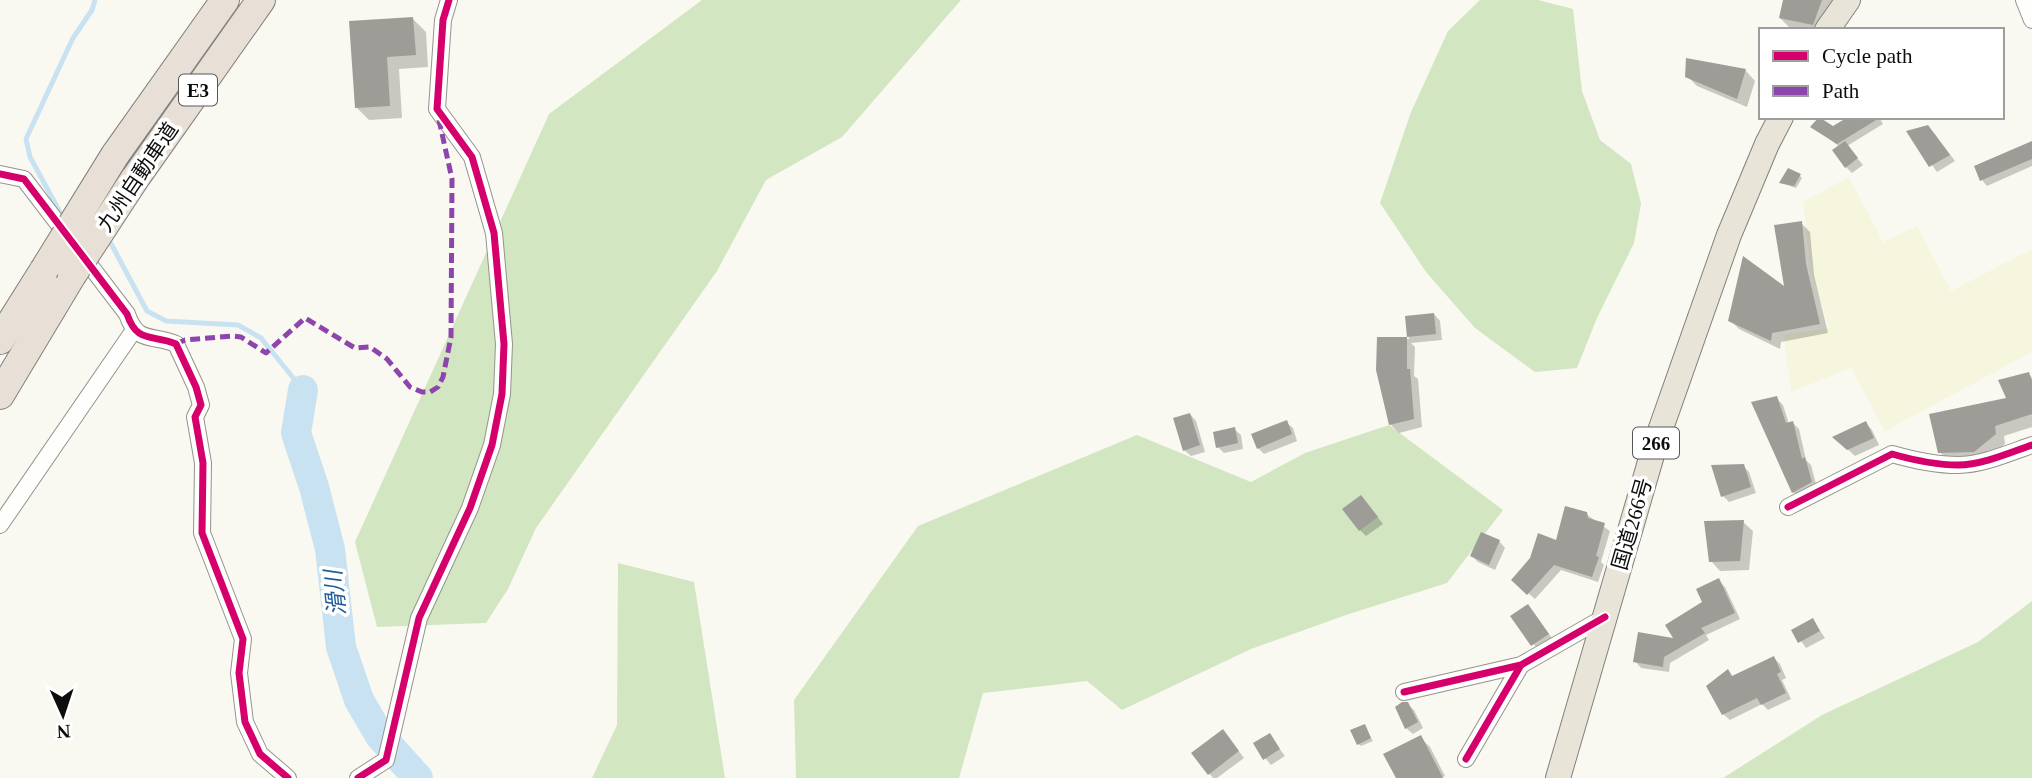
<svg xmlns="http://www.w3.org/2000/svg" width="2032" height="778" viewBox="0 0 2032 778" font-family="'Times New Roman','Noto Sans JP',serif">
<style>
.farmland{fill:#f6f5de}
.forest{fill:#d2e6c1}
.shadow{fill:#0003}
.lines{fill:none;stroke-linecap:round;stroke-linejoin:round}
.stream{stroke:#c9e2f2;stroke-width:5}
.river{stroke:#c9e2f2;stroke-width:30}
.building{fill:#9d9c97}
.minor-casing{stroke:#949390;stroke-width:18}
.trunk-casing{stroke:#81817d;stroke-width:26}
.motorway-casing{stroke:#81817d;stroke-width:30}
.minor{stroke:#fefefd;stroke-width:16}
.trunk{stroke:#e9e4d8;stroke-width:24}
.motorway{stroke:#e8e0d6;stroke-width:28}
.motorway-bridge-casing{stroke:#81817d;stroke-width:30;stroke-linecap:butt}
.motorway-bridge{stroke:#e8e0d6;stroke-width:28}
.quiet{stroke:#8e44ad;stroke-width:5;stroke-dasharray:10 5;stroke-linecap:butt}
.cycleway-casing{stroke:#fff;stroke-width:11}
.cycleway{stroke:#d6006c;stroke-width:7}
.labels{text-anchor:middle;stroke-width:7;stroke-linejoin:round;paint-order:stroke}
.shield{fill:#fff;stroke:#565656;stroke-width:2}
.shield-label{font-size:19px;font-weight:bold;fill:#0d0d0d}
.street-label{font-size:21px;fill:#0d0d0d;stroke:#fff}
.water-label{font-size:23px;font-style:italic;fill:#1d5b98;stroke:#fff}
</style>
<rect width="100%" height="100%" fill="#faf9f1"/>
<path class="farmland" d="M1849,177L1883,242L1917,226L1951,291L2032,249V352L1885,431L1851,368L1791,392L1784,335L1829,328L1811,271L1803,202Z"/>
<path class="forest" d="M702,0H961L842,137L766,180L717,271L536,528L508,589L486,623L377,627L355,542L549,114Z
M1480,0H1538L1573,9L1582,91L1600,140L1631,164L1641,204L1634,243L1597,318L1577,368L1535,372L1475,328L1426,272L1380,203L1411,112L1448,31Z
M1389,425L1503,510L1447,583L1349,614L1251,649L1122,710L1087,681L983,693L959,778H796L794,700L918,526L1137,435L1251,482L1305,453Z
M618,563L694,582L725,778H592L617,725Z
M2032,601V778H1723L1822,715L1978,642Z"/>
<path class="shadow" d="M1784,0H1832L1822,30L1789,27L1780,18Z
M413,19L426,32L428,67L399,69L402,118L369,120L356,107L351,23Z
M1688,60L1746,71L1755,81L1747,107L1697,86L1687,76Z
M1879,117L1883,124L1847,146L1863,165L1852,173L1846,167L1840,147L1813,127L1833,128Z
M1909,132L1934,133L1955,161L1937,172Z
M2032,143V166L1987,186L1982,180Z
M1800,176L1802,178L1796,188L1781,183Z
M1801,223L1810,232L1814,275L1828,333L1781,342L1780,349L1739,329L1730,320L1786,290Z
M1434,314L1440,321L1442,340L1411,343L1415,347L1414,376L1418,379L1422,427L1399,433L1391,425L1378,339H1409L1407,317Z
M2029,374L2032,378V427L2004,436L2005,444L1984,462H1949L1940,452L2008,400Z
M1776,398L1783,405L1789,424L1793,423L1799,429L1806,460L1811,465L1817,488L1799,498L1793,492Z
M1190,414L1196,421L1205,452L1191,456L1184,450Z
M1286,422L1293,428L1297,441L1264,454L1258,448Z
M1866,423L1872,430L1879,445L1855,456L1841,443Z
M1234,429L1241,435L1243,449L1224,453L1218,447Z
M1743,466L1749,472L1756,493L1729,502L1723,496Z
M1367,503L1383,524L1366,536L1360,530Z
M1586,514L1610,531L1601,562L1604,565L1598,582L1561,570L1535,599L1513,580Z
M1743,522L1753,531L1749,570L1720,571L1711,561Z
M1499,541L1505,548L1495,570L1478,562L1472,556Z
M1718,580L1725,587L1740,619L1706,635L1709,640L1670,663L1669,672L1641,668L1635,661L1676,640L1705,603Z
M1534,613L1554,641L1539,651L1513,617Z
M1813,620L1825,638L1806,648L1794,631Z
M1774,658L1780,664L1786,678L1782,680L1791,699L1768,710L1762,704L1730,720L1723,714L1727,671L1733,677Z
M1407,704L1414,710L1423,728L1413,734L1406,728Z
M1364,726L1373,741L1361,746L1358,744Z
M1269,735L1285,756L1271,765L1265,758Z
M1420,737L1430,747L1445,776L1441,778H1398Z
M1229,738L1244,758L1217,778H1213L1209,773Z"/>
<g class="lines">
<path class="stream" d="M62,216L30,157L26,139L73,38L92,10L95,0
M108,238L147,311L166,321L238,325L261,338L303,390"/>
<path class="river" d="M303,390L296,433L314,487L330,549L341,647L359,700L380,736L418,778"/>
</g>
<path class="building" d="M1783,0H1822L1813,25L1779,18Z
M413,17L416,55L387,57L390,106L355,108L349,21Z
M1686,58L1746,69L1737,99L1685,77Z
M1819,117L1833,126L1848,117H1881L1837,144L1810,127Z
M1928,125L1950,155L1929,167L1906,131Z
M1845,141L1858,158L1845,168L1832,150Z
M2032,141V159L1980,181L1974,166Z
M1788,168L1801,174L1794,186L1779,183Z
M1802,221L1806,264L1820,324L1772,333L1771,341L1728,321L1743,256L1784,286L1774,225Z
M1434,313L1436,334L1407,337L1405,316Z
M1377,337H1407V369H1410L1414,419L1389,425L1376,370Z
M2029,372L2032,381V414L1995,426L1996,434L1974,452L1938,453L1929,414L2006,398L1998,380Z
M1777,396L1786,423L1793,421L1802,459L1805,457L1812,482L1792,493L1751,402Z
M1190,413L1200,445L1183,451L1173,418Z
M1287,420L1292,434L1257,449L1251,434Z
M1866,421L1874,438L1847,450L1832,437Z
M1235,427L1238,443L1216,448L1213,432Z
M1744,464L1751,487L1721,497L1711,465Z
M1361,495L1378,517L1359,531L1342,509Z
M1565,506L1587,512L1588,518L1605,523L1596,556L1599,557L1592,577L1554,565L1527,595L1511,580L1530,558L1538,533L1556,540Z
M1744,520L1740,561L1709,562L1704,521Z
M1481,532L1500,540L1489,565L1470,556Z
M1719,578L1735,613L1701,628L1705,633L1664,657L1663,667L1633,662L1638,632L1673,638L1665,625L1702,602L1696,589Z
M1528,604L1549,634L1531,646L1510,616Z
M1813,618L1820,631L1798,643L1791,630Z
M1774,656L1781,672L1777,674L1786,693L1761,705L1757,698L1722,715L1706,686L1728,669L1732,676Z
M1402,702H1408L1418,722L1405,729L1395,707Z
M1365,724L1371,738L1357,745L1350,730Z
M1223,729L1239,751L1208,775L1191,753Z
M1270,733L1280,749L1263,760L1253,743Z
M1421,735L1443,778H1396L1383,754Z"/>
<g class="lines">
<g class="minor-casing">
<path id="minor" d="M2024,0L2032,20
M0,174L24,179L127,314C137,344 152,334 176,344L196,387L201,405L195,417L203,463L202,533L243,639L239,673L245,722L260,754L288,778
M1788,507L1892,454C1913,460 1936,465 1958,465C1982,465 2009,453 2032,445
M0,525L134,330
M1404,692L1521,665L1466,759L1521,665L1605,617
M358,778L386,760L419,618L470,508L492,445L502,394L504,344L494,233L472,157L437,109L443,20L449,0"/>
</g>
<g class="trunk-casing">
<path id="trunk" d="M1827,30L1848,0
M1558,778L1654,448L1729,235L1767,144L1781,117"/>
</g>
<g class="motorway-casing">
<path id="motorway" d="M115,155L225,0
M134,180L261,0
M0,340L44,270
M0,395L72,275"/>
</g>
<use href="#minor" class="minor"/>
<use href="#trunk" class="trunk"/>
<use href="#motorway" class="motorway"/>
<g class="motorway-bridge-casing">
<path id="motorway-bridge" d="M44,270L115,155
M72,275L134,180"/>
</g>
<use href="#motorway-bridge" class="motorway-bridge"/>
<path class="quiet" d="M176,344L185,340L233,336L241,337L266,353L305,318L355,348L370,347L387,359L410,387L422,392H430L438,387L443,377L451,337L452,179L439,120"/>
<g class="cycleway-casing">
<path id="cycleway" d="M0,174L24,179L127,314C137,344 152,334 176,344L196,387L201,405L195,417L203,463L202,533L243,639L239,673L245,722L260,754L288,778
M1788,507L1892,454C1913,460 1936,465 1958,465C1982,465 2009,453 2032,445
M1404,692L1521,665L1466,759L1521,665L1605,617
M358,778L386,760L419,618L470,508L492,445L502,394L504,344L494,233L472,157L437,109L443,20L449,0"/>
</g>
<use href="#cycleway" class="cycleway"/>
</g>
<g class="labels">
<g class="shield">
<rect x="179" y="74.5" width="38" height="31" rx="5"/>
<rect x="1633" y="427.5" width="46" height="31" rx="5"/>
</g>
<g class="shield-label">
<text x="198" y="97">E3</text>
<text x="1656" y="450">266</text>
</g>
<g class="street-label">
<text transform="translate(138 177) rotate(-56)" y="7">九州自動車道</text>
<text transform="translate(1632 524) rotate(-74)" y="7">国道266号</text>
</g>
<g class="water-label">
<text transform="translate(335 593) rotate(-96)" y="8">滑川</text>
</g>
</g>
<rect x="1759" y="28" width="245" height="91" fill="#ffffff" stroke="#9e9e9e" stroke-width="2"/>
<rect x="1773" y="51" width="35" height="10" fill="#d6006c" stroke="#9e9e9e" stroke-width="2"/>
<text x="1822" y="63" font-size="21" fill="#0d0d0d">Cycle path</text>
<rect x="1773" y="86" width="35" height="10" fill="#8e44ad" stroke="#9e9e9e" stroke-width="2"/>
<text x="1822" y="98" font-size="21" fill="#0d0d0d">Path</text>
<g transform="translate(63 715) rotate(177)" stroke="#ffffff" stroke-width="5" paint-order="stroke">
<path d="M0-5L12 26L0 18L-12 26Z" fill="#0d0d0d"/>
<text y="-10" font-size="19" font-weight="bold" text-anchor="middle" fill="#0d0d0d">N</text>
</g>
</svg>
